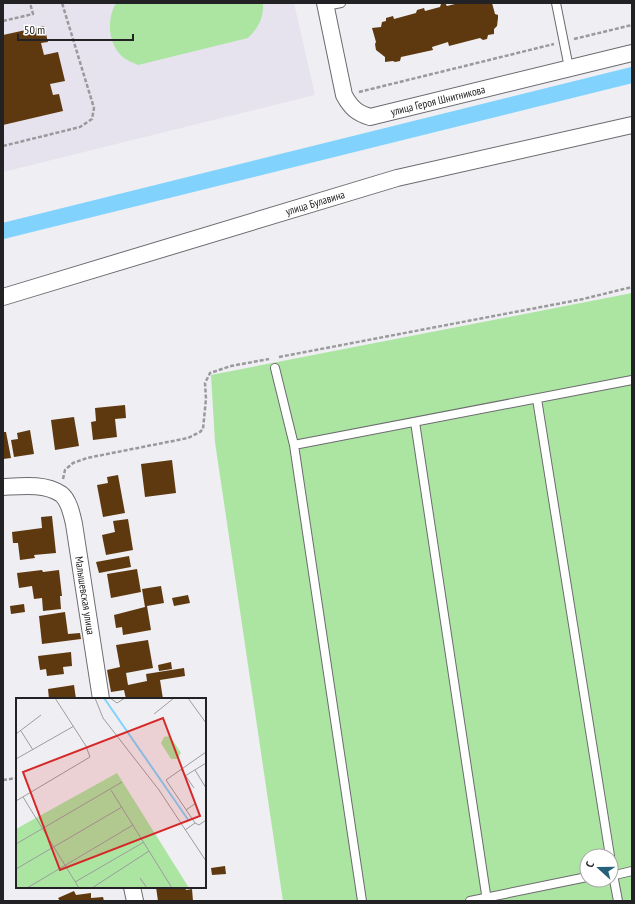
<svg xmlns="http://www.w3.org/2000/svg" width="635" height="904" viewBox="0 0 635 904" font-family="'PT Sans Narrow',sans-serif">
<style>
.built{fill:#e6e3ee}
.green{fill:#abe5a1;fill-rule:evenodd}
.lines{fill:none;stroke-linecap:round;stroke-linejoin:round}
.canal{stroke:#81d3fe;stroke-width:16}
.building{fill:#5e390f}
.service-casing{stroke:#6c6b6f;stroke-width:10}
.minor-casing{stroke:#6c6b6f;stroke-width:18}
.path{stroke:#9a999c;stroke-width:2.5;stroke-dasharray:4 2;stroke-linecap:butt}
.service{stroke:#fff;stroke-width:8}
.minor{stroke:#fff;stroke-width:16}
.labels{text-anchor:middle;stroke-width:4;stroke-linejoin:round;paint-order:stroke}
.street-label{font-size:11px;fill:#222123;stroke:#fff}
.inset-river{fill:none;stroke:#81d3fe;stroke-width:2}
.inset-road{fill:none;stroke:#9d9c9f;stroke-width:1}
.view{fill:#d62828;fill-opacity:0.15;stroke:#d62828;stroke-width:2}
.inset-edge{fill:none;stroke:#222123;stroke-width:2}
</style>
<rect width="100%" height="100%" fill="#efeef2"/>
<path class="built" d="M3,3H294L315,95L3,172Z"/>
<path class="green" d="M116,3H263C264,18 258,28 248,38L138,65C134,63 128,61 124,58C108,45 106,20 116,3Z
M632,293V901H283L215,442L211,375ZM587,856H611V880H587Z"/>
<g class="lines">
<path class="canal" d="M3,231L632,75"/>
</g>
<path class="building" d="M445,3L447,6L459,3H492L495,14L498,15V18L497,26L494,29V34L488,35L487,39L483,40L480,38L449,46L448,42L432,47L433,50L401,57L400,61L395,62L393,61L385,62V57L376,50L375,44L376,42L372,28L381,27L382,22L386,21V18L393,16L394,19L416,13L417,10L424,8L425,11L440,7L441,4Z
M44,26L48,42L41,43L44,55L58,52L65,81L50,84L53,95L59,94L63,111L3,125V35Z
M125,405L126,418L115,419L117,437L93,440L91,422L96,421L95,408Z
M74,417L79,446L55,450L51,420Z
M30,430L34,454L14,457L11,440L18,439L17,433Z
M3,432H6L11,458L3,459Z
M172,460L176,493L145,497L141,464Z
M118,475L125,513L103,517L97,485L108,483L107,477Z
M52,516L56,553L34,555L35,558L20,560L18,543H13L12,532L42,528L41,517Z
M128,519L133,550L106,555L102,535L115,532L113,521Z
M129,556L131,567L99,573L96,562Z
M137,569L141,592L111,598L107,574Z
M42,570L43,572L59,570L62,596H60L61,609L43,611L42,598L34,599L32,586L19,588L17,573Z
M161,586L164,603L147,606L151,630L123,635L122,627L116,628L114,615L145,607L142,589Z
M188,595L190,603L174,606L172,598Z
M24,604L25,612L11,614L10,606Z
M65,612L68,634L80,633L81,639L42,644L39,616Z
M148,640L153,668L126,673L128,685L147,681L146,674L184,668L185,676L160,680L163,699H126L124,690L111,692L107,670L120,667L116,645Z
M71,652L72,666L63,667L64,674L47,676L46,669L40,670L38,656Z
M171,662L172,669L159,671L158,665Z
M74,685L76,699H49L48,689Z
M225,866L226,874L212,875L211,868Z
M156,887H185L186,890L192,889L193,901H158Z
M74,891L76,895L91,893V898L103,897L104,901H60L58,898Z"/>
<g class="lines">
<g class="service-casing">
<path id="service" d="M556,3L569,68
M326,6L341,3
M275,368L294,445L362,901
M537,399L610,856
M415,422L487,901
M294,445L632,380
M611,864L618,901
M611,876L632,871
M470,901L587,877"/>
</g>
<g class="minor-casing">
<g id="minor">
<path id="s1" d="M325,3L344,95C351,108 357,113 370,117L632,53"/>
<path id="s2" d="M3,297L397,178L632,125"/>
<path id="s3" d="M3,487C21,486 45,483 61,494C69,500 72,515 74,524L101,699"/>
<path d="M132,887L135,901"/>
</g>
</g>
<path class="path" d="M3,21L33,14L30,3
M574,39L632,25
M359,92L554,44
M3,146L80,127L92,119L94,108L62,3
M279,357L583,299L632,287
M63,479L65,470L73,463L87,458L188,438L200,432L203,429L206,399L205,383L210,373L231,366L269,359
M3,780L17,778"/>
<use href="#service" class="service"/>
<use href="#minor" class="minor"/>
</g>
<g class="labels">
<g class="street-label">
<text dy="4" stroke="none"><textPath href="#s1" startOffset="199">улица Героя Шнитникова</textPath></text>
<text dy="4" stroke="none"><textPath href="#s2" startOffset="326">улица Булавина</textPath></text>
<text dy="4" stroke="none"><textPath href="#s3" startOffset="165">Малышевская улица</textPath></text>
</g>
</g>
<g transform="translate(16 698)">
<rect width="190" height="190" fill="#efeef2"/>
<path d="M154,38L165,55L161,61H155L145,45L148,39ZM101,75L173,190H0V131Z" fill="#abe5a1"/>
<path class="inset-river" d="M88,0L173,123"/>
<path class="inset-road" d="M79,0L87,20L143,92L190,163M94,0L101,5L109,0M172,0L190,25M138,16L158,0M5,33L17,52M0,36L25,17M190,54L150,82L179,125L183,127L190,122M0,61L58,28M165,71L178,90M179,72L190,90M169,78L190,65M95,92L156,190M7,99L63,190M0,103L74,59L70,48L39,0M170,112L180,105M169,132L179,125M0,146L106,84M0,171L106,109M124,180L131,190M59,184L128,144M11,190L117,127M76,190L133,153"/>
<path class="view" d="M147,20L184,118L44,172L7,74Z"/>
<rect width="190" height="190" class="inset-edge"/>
</g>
<rect width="635" height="904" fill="none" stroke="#222123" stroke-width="8"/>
<g transform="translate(599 868) rotate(291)"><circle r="19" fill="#ffffff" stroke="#a7a6a7"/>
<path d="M0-3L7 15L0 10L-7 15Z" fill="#266079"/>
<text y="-6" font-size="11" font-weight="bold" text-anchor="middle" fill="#222123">С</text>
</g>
<path d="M18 34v6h115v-6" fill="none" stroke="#222123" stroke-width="2"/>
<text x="24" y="34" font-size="12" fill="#222123" stroke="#ffffff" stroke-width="3" paint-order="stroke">50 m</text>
</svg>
